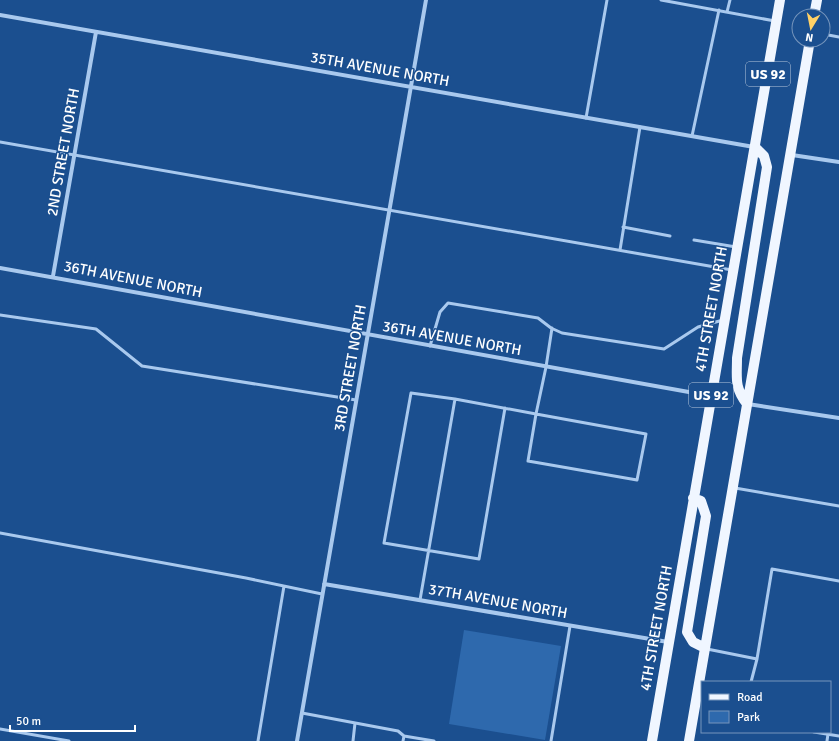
<svg xmlns="http://www.w3.org/2000/svg" width="839" height="741" viewBox="0 0 839 741" font-family="Signika,sans-serif">
<style>
.green{fill:#2e69ad}
.lines{fill:none;stroke-linecap:round;stroke-linejoin:round}
.service{stroke:#a9c9ee;stroke-width:3}
.minor{stroke:#a9c9ee;stroke-width:4}
.primary{stroke:#f0f6ff;stroke-width:10}
.labels{text-anchor:middle;stroke-width:3;stroke-linejoin:round;paint-order:stroke}
.shield{fill:#1b4f8f;stroke:#bbcadd;stroke-width:1}
.shield-label{font-size:14px;font-weight:bold;fill:#fff}
.street-label{font-size:15px;fill:#fff;stroke:#1b4f8f}
</style>
<rect width="100%" height="100%" fill="#1b4f8f"/>
<path class="green" d="M464,630L561,646L545,740L449,724Z"/>
<g class="lines">
<path class="service" d="M661,0L775,21
M727,12L730,0
M823,34L839,37
M586,118L607,0
M692,136L719,10
M0,142L732,270
M623,227L670,236
M694,240L736,247
M620,250L640,127
M0,315L96,329L142,366L356,400
M430,346L440,312L448,303L538,318L551,328L562,333L664,349L698,327L723,320
M455,399L411,393L384,543L479,559L505,408
M536,414L646,434L637,480L528,461Z
M735,488L839,506
M0,533L246,578L322,594
M420,600L455,399L536,414L546,367L552,328
M707,649L757,659
M751,682L757,659L772,569L839,581
M302,713L398,731L404,736
M0,729L69,741
M814,732L839,736
M258,741L284,586
M353,741L355,723
M403,741L404,736L434,741
M551,741L570,626
M827,741L828,734"/>
<path class="minor" d="M0,15L754,147
M792,155L839,162
M0,268L711,396
M53,276L96,32
M748,404L839,418
M324,584L668,642
M297,741L426,0"/>
<path class="primary" d="M814,16L817,0
M747,404C734,387 737,378 737,358L767,167L764,156L755,147
M693,498L701,501L706,516L687,632L693,642L705,648
M652,741L780,0
M689,741L810,40"/>
</g>
<g class="labels">
<g class="shield">
<rect x="746" y="62" width="44" height="24" rx="3"/>
<rect x="689" y="383" width="44" height="24" rx="3"/>
</g>
<g class="shield-label">
<text x="768" y="79">US 92</text>
<text x="711" y="400">US 92</text>
</g>
<g class="street-label">
<text transform="translate(380 69) rotate(10)" y="5">35TH AVENUE NORTH</text>
<text transform="translate(63 152) rotate(-80)" y="5">2ND STREET NORTH</text>
<text transform="translate(133 279) rotate(11)" y="5">36TH AVENUE NORTH</text>
<text transform="translate(711 309) rotate(-80)" y="5">4TH STREET NORTH</text>
<text transform="translate(452 338) rotate(10)" y="5">36TH AVENUE NORTH</text>
<text transform="translate(350 368) rotate(-80)" y="5">3RD STREET NORTH</text>
<text transform="translate(498 601) rotate(10)" y="5">37TH AVENUE NORTH</text>
<text transform="translate(656 628) rotate(-80)" y="5">4TH STREET NORTH</text>
</g>
</g>
<rect x="701" y="681" width="130" height="52" fill="#1b4f8f" stroke="#7695bc"/>
<rect x="709" y="694" width="20" height="6" fill="#f0f6ff" stroke="#7695bc"/>
<text x="737" y="701" font-size="12" fill="#ffffff">Road</text>
<rect x="709" y="711" width="20" height="12" fill="#2e69ad" stroke="#7695bc"/>
<text x="737" y="721" font-size="12" fill="#ffffff">Park</text>
<g transform="translate(811 28) rotate(190)"><circle r="19" fill="#1b4f8f" stroke="#7695bc"/>
<path d="M0-3L7 15L0 10L-7 15Z" fill="#ffd166"/>
<text y="-6" font-size="11" font-weight="bold" text-anchor="middle" fill="#ffffff">N</text>
</g>
<path d="M10 725v6h125v-6" fill="none" stroke="#ffffff" stroke-width="2"/>
<text x="16" y="725" font-size="12" fill="#ffffff" stroke="#1b4f8f" stroke-width="3" paint-order="stroke">50 m</text>
</svg>
